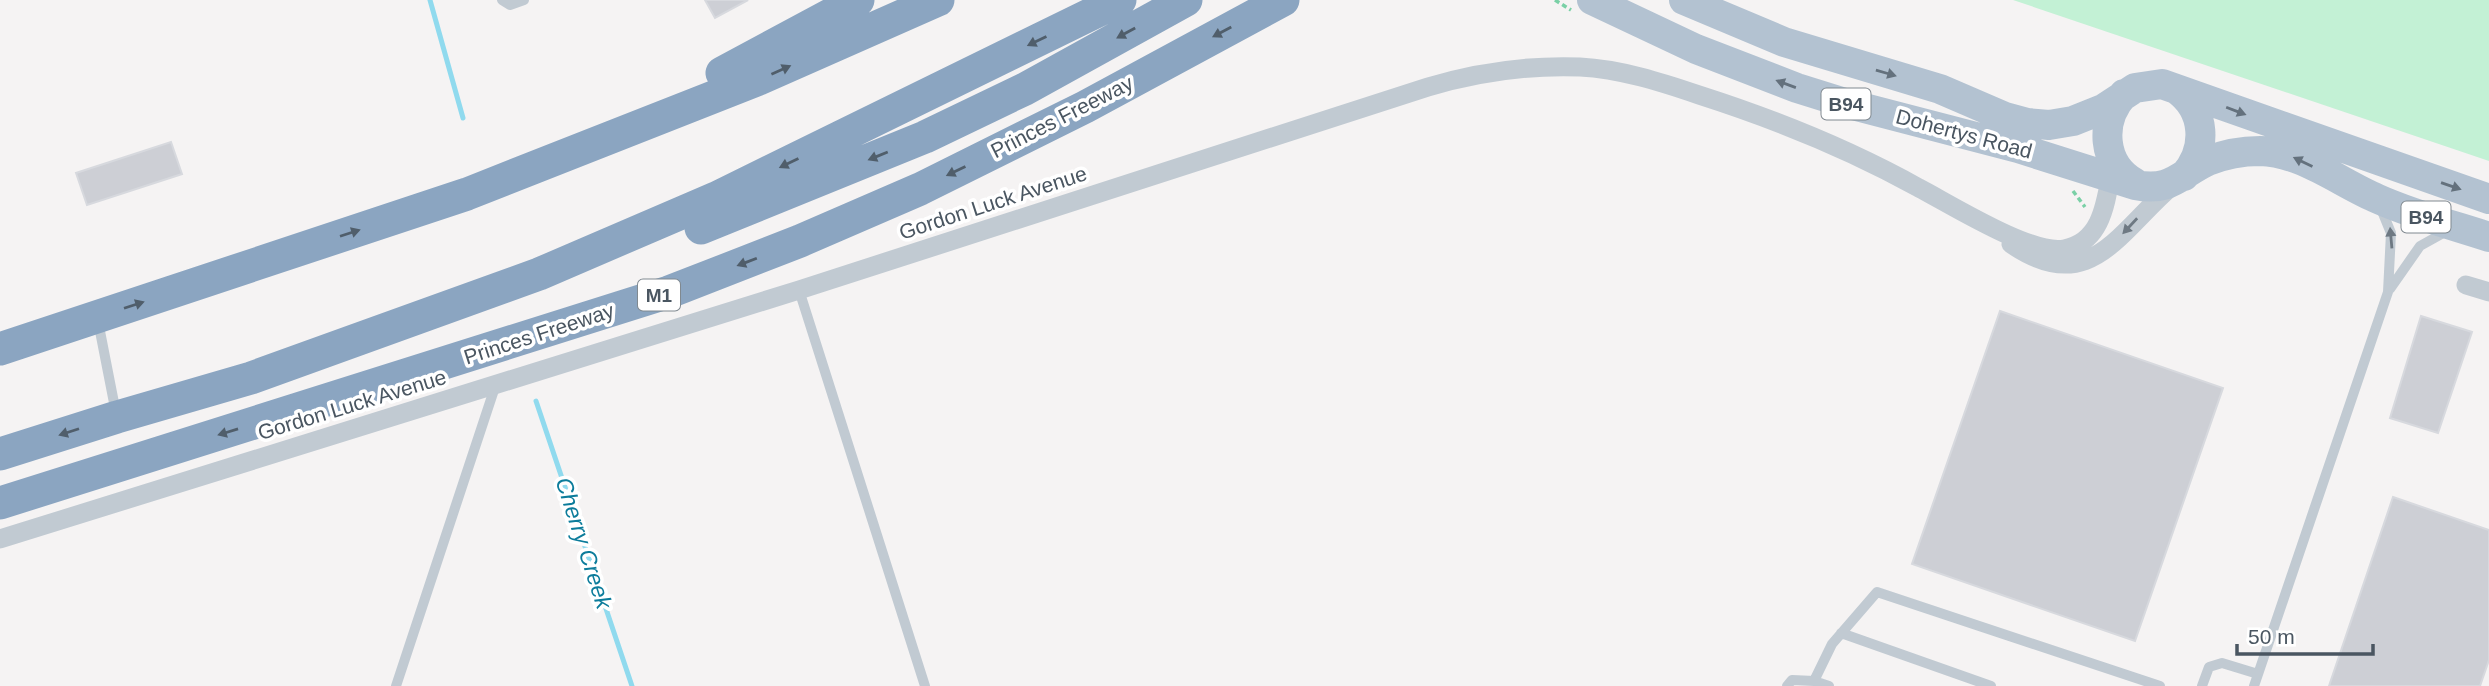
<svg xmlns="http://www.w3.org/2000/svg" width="2489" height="686" viewBox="0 0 2489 686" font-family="Helvetica,sans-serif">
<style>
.green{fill:#c3f1d5}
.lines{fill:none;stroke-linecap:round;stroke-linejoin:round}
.stream{stroke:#90daee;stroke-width:5}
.building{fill:#cdcfd5;stroke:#d7d9de;stroke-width:2}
.path{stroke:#7ad0a6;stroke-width:3.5;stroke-dasharray:5 3.5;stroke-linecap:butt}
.lane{stroke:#c1cad2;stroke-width:10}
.street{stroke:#c1cad2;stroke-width:19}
.primary{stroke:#b3c2d1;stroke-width:30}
.highway{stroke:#8ba5c1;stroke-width:33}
.oneway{fill:#505e6b}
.oneway2{fill:#64717d}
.oneway3{fill:#6e7983}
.labels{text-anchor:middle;stroke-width:7;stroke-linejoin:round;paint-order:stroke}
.shield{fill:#fff;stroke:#808990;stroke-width:2}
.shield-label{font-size:19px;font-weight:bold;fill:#4a5661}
.street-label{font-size:21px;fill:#4a5661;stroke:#fff}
.water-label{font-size:23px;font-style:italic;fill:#0c7c9b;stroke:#fff}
</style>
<rect width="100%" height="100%" fill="#f5f3f3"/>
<path class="green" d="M2013,0H2489V161Z"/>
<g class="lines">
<path class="stream" d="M430,0L463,118
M536,401L632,686"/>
</g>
<path class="building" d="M705,0H748L715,18Z
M171,142L182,174L87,205L76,173Z
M2000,311L2223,388L2135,641L1912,564Z
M2421,316L2472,332L2438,433L2390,418Z
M2393,497L2489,530V660L2480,686H2329Z"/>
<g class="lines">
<path class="path" d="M1555,0L1571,10
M2073,191L2085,207"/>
<path class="lane" d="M502,0L510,5L524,0
M2390,289L2420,246L2447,231
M799,290L925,686
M98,321L116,413
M1841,633L1991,686
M396,686L496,384
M1787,686L1792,680L1814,681
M1829,686L1814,681L1832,644L1877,592L2160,686
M2202,686L2209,667L2222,663L2258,674
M2254,686L2388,292L2391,233L2382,211"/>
<path class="street" d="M2011,244C2090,298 2118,232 2173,185
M2466,285L2489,292
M0,539L799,290L1428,87C1478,72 1527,65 1580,67C1620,69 1661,82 1699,95C1774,119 1849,149 1919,188C1950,204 2031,255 2064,249C2103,242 2106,200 2112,168"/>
<path class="primary" d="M1592,0L1696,49L1797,88L1845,103L2018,148L2135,185C2172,192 2178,175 2208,161C2225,154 2243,151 2260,151C2303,152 2340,183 2378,199C2414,215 2452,225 2489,237
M1684,0L1784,42L1940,89L2005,117L2027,123L2049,125L2073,121L2103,109L2135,88L2162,84L2489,199
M2176,89C2206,110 2208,149 2184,176
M2124,94C2099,121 2102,165 2135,183"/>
<path class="highway" d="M722,73L858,0
M701,228L925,137L1025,89L1186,0
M0,349L467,194L759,79L938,0
M0,454L117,417L251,378L539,274L716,198L1120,0
M0,503L669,292L800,241L920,189L1085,107L1283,0"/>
</g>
<defs><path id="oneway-solid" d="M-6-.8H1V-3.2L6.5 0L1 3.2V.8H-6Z" transform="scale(1.75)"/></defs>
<g class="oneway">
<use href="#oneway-solid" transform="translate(1222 32) rotate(152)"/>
<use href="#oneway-solid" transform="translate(1126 33) rotate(151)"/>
<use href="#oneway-solid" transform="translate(1037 41) rotate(154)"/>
<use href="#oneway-solid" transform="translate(781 70) rotate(-24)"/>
<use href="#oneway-solid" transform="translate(878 156) rotate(158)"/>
<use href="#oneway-solid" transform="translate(789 163) rotate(154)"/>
<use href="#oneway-solid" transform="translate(956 171) rotate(154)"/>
<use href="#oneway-solid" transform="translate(350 233) rotate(-18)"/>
<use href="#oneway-solid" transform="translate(747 262) rotate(159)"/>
<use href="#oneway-solid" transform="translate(134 305) rotate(-18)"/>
<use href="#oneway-solid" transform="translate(69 432) rotate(162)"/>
<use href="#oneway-solid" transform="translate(228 432) rotate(163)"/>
</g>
<g class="oneway2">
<use href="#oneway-solid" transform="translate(1886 73) rotate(16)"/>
<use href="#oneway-solid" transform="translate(1786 84) rotate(-160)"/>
<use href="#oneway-solid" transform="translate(2236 111) rotate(21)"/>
<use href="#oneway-solid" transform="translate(2303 162) rotate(-154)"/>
<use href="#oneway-solid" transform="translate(2451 186) rotate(19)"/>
</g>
<g class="oneway3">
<use href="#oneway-solid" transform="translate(2130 226) rotate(133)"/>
<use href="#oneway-solid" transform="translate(2391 238) rotate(-95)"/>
</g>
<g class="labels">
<g class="shield">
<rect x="1821.5" y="88.5" width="49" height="31" rx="5"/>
<rect x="2401.5" y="201.5" width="49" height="31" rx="5"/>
<rect x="638" y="279.5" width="42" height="31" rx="5"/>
</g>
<g class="shield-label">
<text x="1846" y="111">B94</text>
<text x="2426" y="224">B94</text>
<text x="659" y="302">M1</text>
</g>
<g class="street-label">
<text transform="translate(1062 117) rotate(-27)" y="7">Princes Freeway</text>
<text transform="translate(1964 134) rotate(15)" y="7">Dohertys Road</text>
<text transform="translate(993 203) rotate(-18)" y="7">Gordon Luck Avenue</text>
<text transform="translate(539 334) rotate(-18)" y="7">Princes Freeway</text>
<text transform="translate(352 405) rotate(-17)" y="7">Gordon Luck Avenue</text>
</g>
<g class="water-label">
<text transform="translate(584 543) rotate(72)" y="8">Cherry Creek</text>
</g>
</g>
<path d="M2237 644v10h136v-10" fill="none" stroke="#4a5661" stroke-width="3.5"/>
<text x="2248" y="644" font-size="21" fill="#4a5661" stroke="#ffffff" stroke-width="5" paint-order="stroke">50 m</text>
</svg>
